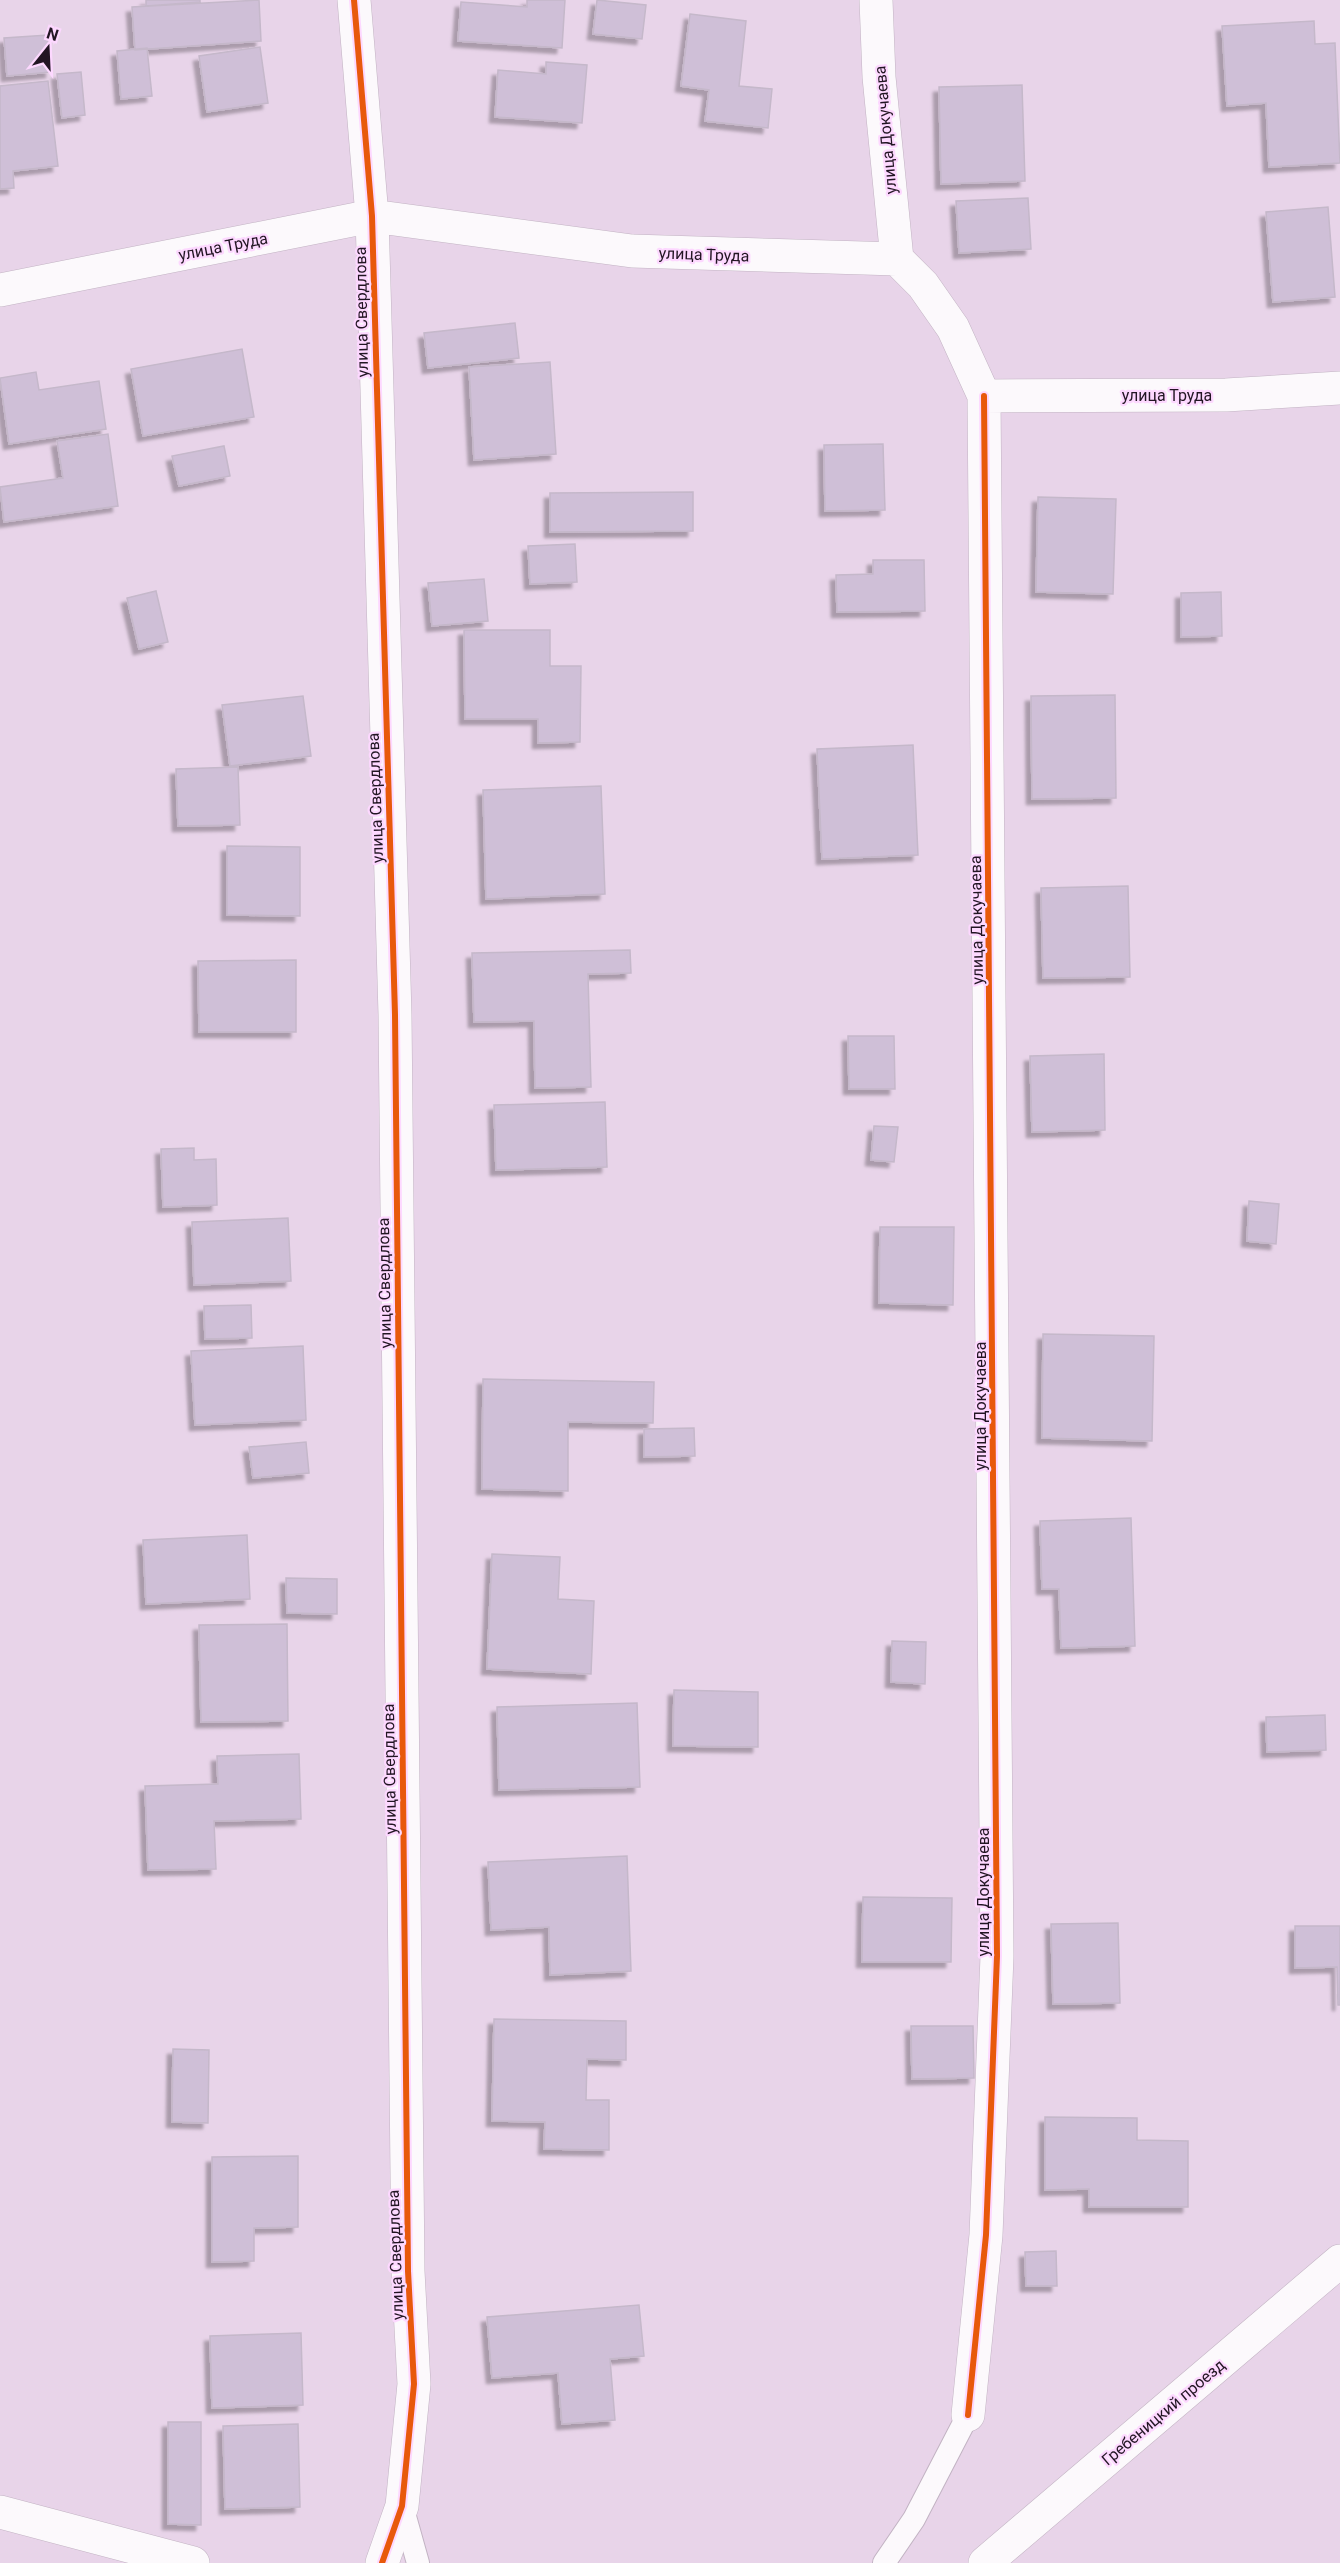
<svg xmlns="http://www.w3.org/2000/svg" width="1340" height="2563" viewBox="0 0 1340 2563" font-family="Roboto,sans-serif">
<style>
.building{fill:#cfbfd7;stroke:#c5b8ca;stroke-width:1.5;filter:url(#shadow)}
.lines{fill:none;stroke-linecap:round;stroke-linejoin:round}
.service-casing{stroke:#c2b3c3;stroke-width:24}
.minor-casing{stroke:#c2b3c3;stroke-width:34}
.service{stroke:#fcf9fc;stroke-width:22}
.minor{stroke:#fcf9fc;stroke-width:33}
.cycleway-casing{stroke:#fdd8ff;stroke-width:10}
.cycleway{stroke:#e8590c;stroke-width:6}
.labels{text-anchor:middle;stroke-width:4.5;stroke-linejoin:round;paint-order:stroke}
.street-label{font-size:16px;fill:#221523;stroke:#fdd8ff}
</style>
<defs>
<filter id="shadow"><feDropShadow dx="-5.5" dy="5.5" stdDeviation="1.5" flood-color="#0004"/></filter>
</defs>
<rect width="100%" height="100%" fill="#e8d4e9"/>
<path class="building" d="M146,0H200V2L146,6Z
M259,0L261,41L135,50L132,7Z
M527,0H565L562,48L458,41L461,2L527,7Z
M597,0L646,5L642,39L593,34Z
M690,14L746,21L739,86L772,89L768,128L705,121L709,90L681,86Z
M1314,21L1315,44L1335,43L1340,163L1269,167L1266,103L1227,106L1222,26Z
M48,35L51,72L7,76L4,38Z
M260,47L268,103L207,112L199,56Z
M147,48L152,96L121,99L117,51Z
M546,62L587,65L582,123L495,117L498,70L546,74Z
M81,72L85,115L62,118L57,74Z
M48,81L58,166L13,171L14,188L0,189V86Z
M1022,85L1025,181L941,184L939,87Z
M1028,198L1031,249L959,253L956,201Z
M1328,207L1335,297L1273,302L1266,212Z
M515,323L519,358L428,368L424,333Z
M242,349L254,417L143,436L131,369Z
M550,362L556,454L474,460L469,367Z
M36,372L39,390L99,381L106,429L9,444L0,378Z
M108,434L118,506L4,522L0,487L63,478L57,441Z
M883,444L885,510L825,511L824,445Z
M224,446L230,476L179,486L172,456Z
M693,492V531L550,532V493Z
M1038,497L1116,499L1113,594L1036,592Z
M575,544L577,582L530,584L528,546Z
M873,560H924L925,611L837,612L836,575L873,574Z
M484,579L488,621L432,626L428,583Z
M156,591L168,642L139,649L127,598Z
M1221,592L1222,636L1181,637V593Z
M464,630H550V666H581L580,742L538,743V719H465Z
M1115,695L1116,798L1032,799L1031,696Z
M303,696L311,756L230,766L222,705Z
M913,745L918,855L822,859L817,749Z
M238,767L240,825L178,826L176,769Z
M601,786L605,894L486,899L483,790Z
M227,846L300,847V916L227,915Z
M1128,886L1130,977L1043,978L1041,888Z
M630,950L631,973L588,974L591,1087L535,1088L534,1021L474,1022L472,953Z
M296,960V1032H199L198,961Z
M848,1036H894L895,1089H849Z
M1104,1054L1105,1130L1032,1132L1030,1056Z
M605,1102L607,1167L496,1170L494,1105Z
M874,1126L898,1127L894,1162L871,1160Z
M194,1148V1160L216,1159L217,1205L163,1207L161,1149Z
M1249,1201L1279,1204L1276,1244L1247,1241Z
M288,1218L291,1281L194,1285L192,1222Z
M880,1227H954L953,1305L879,1303Z
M251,1305L252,1338L205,1339L204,1306Z
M1043,1334L1154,1336L1152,1441L1042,1438Z
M303,1346L306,1420L195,1425L191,1351Z
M483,1379L654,1382L653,1423L568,1422V1491L482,1489Z
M694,1428L695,1456L644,1457V1429Z
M306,1442L309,1473L253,1478L249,1447Z
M1131,1518L1135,1646L1061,1648L1059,1589H1042L1040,1521Z
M247,1535L250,1599L146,1604L143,1540Z
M492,1554L560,1557L558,1599L594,1601L591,1674L487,1669Z
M286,1578L337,1579V1614L287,1613Z
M287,1624L288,1721L201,1722L199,1625Z
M892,1641L926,1642L925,1684L891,1682Z
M674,1690L758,1692V1747L673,1746Z
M637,1703L640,1787L499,1790L497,1707Z
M1325,1715L1326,1750L1267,1752L1266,1717Z
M299,1754L301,1819L214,1821L216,1869L148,1870L145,1786L218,1784L217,1756Z
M627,1856L631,1971L550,1975L549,1927L491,1930L488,1862Z
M863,1897L952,1898L951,1962H862Z
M1118,1923L1120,2003L1053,2004L1051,1924Z
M1295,1926H1340V2005H1338L1337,1967L1295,1968Z
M494,2019L626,2021V2060L587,2059L586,2100H609V2150L544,2149L545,2122L492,2121Z
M911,2026H973L974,2078L912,2079Z
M173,2049L209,2050L208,2123L172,2122Z
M1045,2117L1137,2118V2140L1188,2141V2207H1089V2189L1045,2190Z
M298,2156V2227L254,2228V2261L212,2262V2157Z
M1056,2251L1057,2286H1026L1025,2252Z
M639,2305L644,2356L610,2359L615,2420L562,2424L558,2373L492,2378L487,2317Z
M301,2333L303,2405L212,2408L210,2336Z
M168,2422H201V2525L168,2524Z
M298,2424L300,2507L225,2509L223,2426Z"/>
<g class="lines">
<g class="service-casing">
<path id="service" d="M402,2506L418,2563
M884,2563L914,2519L968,2415"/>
</g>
<g class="minor-casing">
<path id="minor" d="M354,0L372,216L395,1015L408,2271L414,2384L402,2506L382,2563
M876,0L879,77L897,259
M0,290L372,216L632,251L897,259L923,285L953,328L984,396L1226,395L1340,388
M968,2415L986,2235L997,1956L984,396
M0,2512L193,2563
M985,2563L1340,2261"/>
</g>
<use href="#service" class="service"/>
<use href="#minor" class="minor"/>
<g class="cycleway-casing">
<path id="cycleway" d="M354,0L372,216L395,1015L408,2271L414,2384L402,2506L382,2563
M968,2415L986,2235L997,1956L984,396"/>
</g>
<use href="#cycleway" class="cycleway"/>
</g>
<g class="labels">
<g class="street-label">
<text transform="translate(885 130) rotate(-95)" y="6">улица Докучаева</text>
<text transform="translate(223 246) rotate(-11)" y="6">улица Труда</text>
<text transform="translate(704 254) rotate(2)" y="6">улица Труда</text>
<text transform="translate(361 312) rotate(-91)" y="6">улица Свердлова</text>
<text x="1167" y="401">улица Труда</text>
<text transform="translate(375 798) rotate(-92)" y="6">улица Свердлова</text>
<text transform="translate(976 920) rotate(-91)" y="6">улица Докучаева</text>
<text transform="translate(384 1283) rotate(-91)" y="6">улица Свердлова</text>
<text transform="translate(980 1406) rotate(-90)" y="6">улица Докучаева</text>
<text transform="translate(389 1769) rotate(-91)" y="6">улица Свердлова</text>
<text transform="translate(983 1892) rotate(-90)" y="6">улица Докучаева</text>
<text transform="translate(395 2255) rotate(-92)" y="6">улица Свердлова</text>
<text transform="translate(1163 2412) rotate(-40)" y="6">Гребеницкий проезд</text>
</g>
</g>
<g transform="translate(48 48) rotate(18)" stroke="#fdd8ff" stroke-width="4.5" paint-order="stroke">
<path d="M0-4.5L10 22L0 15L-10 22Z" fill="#221523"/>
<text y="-9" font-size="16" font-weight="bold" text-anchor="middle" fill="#221523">N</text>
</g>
</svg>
